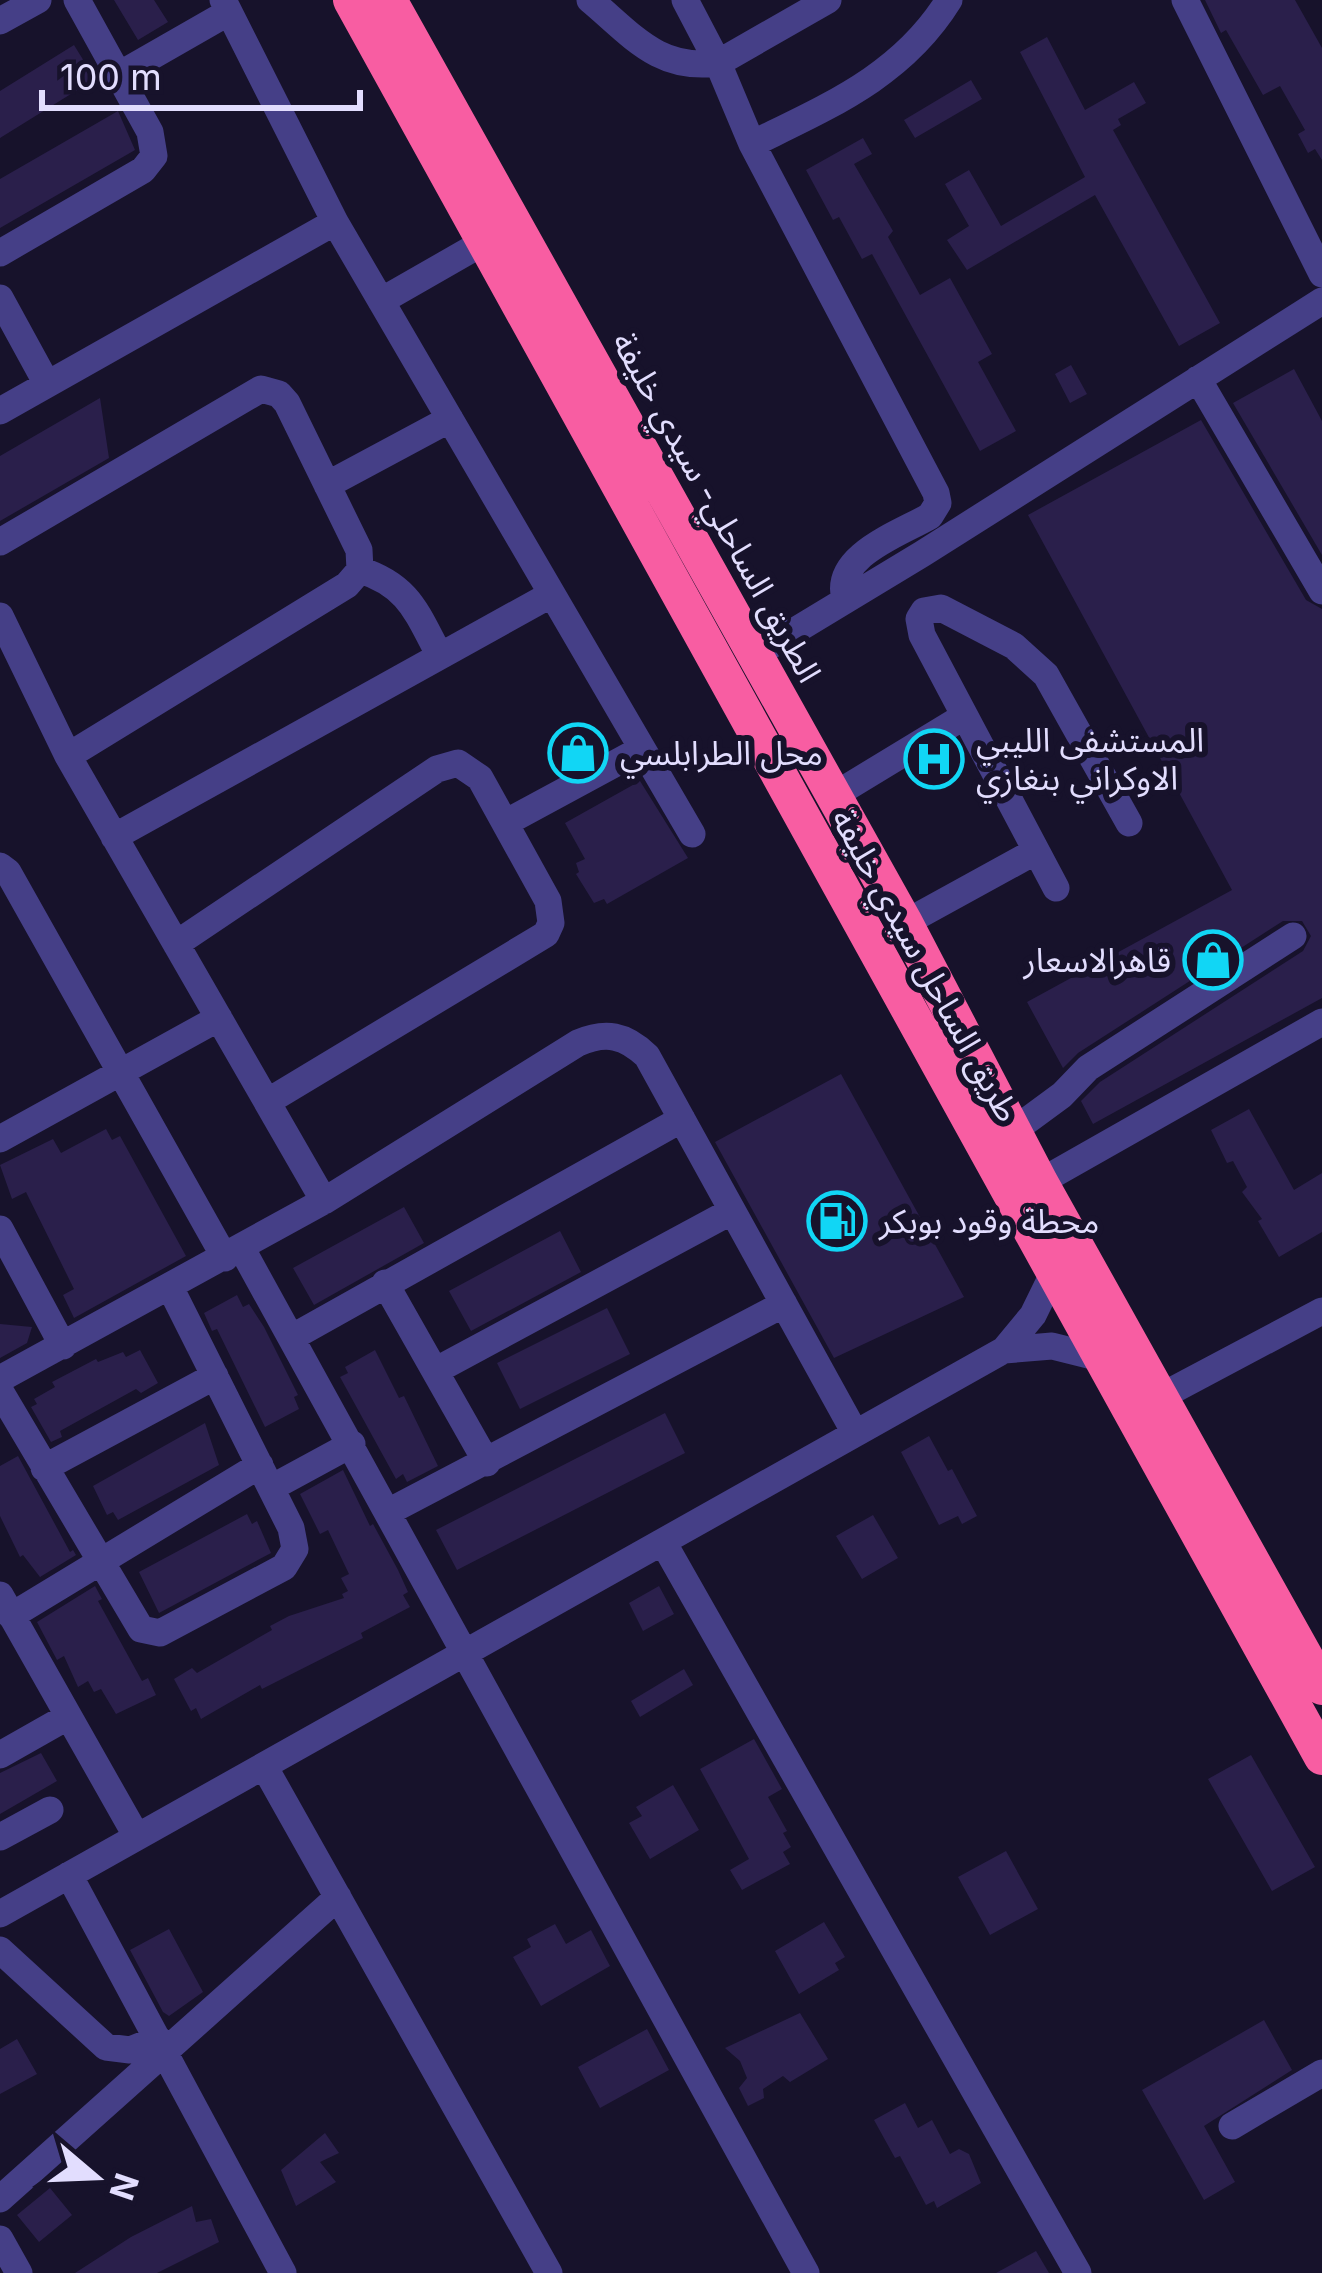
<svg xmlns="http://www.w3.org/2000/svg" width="1322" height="2273" viewBox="0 0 1322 2273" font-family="Inter,'Noto Sans Arabic',sans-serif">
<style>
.building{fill:#2a1f4b}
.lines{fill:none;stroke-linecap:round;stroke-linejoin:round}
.minor{stroke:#453f87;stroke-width:27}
.highway{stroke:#f85da2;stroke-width:36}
.labels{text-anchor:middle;stroke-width:12;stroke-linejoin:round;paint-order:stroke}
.street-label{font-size:33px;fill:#e2ddfe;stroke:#17122b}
.poi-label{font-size:33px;fill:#e2ddfe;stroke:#17122b;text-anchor:start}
</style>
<rect width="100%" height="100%" fill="#17122b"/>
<path class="building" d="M114,0H154L168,22L138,40Z
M1205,0H1295L1322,48V160L1315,149L1308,153L1298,134L1305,130L1280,86L1263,95L1226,30L1221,33Z
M1047,37L1085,110L1134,82L1146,103L1118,119L1121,125L1113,130L1220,323L1179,346L1095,195L967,270L947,240L969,226L945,184L969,170L1001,226L1085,177L1020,52Z
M74,45L95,79L0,138V91Z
M971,80L982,99L915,138L904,120Z
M118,111L135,150L0,228V179Z
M863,138L872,154L854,164L893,231L888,237L920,295L950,278L992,354L978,362L1016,431L980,451L872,254L862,259L839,217L833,220L806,170Z
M1071,365L1087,394L1070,403L1055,374Z
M1294,369L1322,421V555L1233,403Z
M100,398L109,458L0,521V456Z
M1201,420L1306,600L1322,609V998L1093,1124L1081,1101L1100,1082L1303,951L1311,936L1302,921H1283L1078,1053L1063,1068L1027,1002L1232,890L1028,515Z
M640,781L688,858L607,904L604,899L594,903L576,874L579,872L576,863L585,859L565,823Z
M841,1074L964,1297L834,1358L715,1142Z
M1249,1109L1294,1190L1322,1173V1232L1279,1257L1258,1221L1262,1219L1242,1192L1247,1187L1233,1161L1227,1163L1211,1130Z
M106,1129L112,1140L120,1136L186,1256L74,1318L63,1295L74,1289L26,1192L12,1199L0,1165L53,1139L61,1153Z
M404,1207L424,1243L314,1305L293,1268Z
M560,1231L581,1272L471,1331L449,1291Z
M237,1295L243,1307L249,1304L264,1327L298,1395L294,1397L299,1409L265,1427L217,1329L212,1331L204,1313Z
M607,1308L630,1354L520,1409L497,1363Z
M0,1324L32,1327L27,1343L0,1358Z
M140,1350L158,1383L141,1393L136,1389L60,1431L62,1437L51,1442L31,1407L37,1404L34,1399L55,1387L52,1382L96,1359L98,1362L123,1352L126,1357Z
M375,1350L399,1398L404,1396L438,1466L407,1482L403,1474L396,1479L340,1377L348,1373L345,1367Z
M665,1413L685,1453L457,1570L436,1530Z
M205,1423L219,1465L118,1520L113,1512L107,1515L93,1486Z
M929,1436L948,1471L952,1469L977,1516L962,1524L958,1516L939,1525L901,1452Z
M18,1456L70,1552L73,1550L76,1555L40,1577L23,1555L20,1557L0,1516V1466Z
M343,1470L370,1526L373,1524L398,1570L408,1592L403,1595L410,1607L361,1633L363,1638L262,1689L260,1685L201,1719L196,1708L191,1711L174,1679L192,1668L197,1673L272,1630L270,1626L289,1616L344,1598L342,1594L348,1591L341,1578L349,1574L328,1530L320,1534L300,1494Z
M247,1514L252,1524L257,1521L271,1553L159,1613L139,1572Z
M873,1515L898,1558L862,1579L836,1536Z
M95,1586L102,1599L98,1601L142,1681L148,1678L156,1695L116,1714L101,1689L94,1692L88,1681L78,1687L64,1656L57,1660L37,1622Z
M659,1586L674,1614L643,1631L629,1603Z
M684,1669L693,1685L640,1717L631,1701Z
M754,1739L782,1789L768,1797L787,1831L783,1833L791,1847L783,1852L790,1864L742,1890L730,1870L749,1859L700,1769Z
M41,1753L57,1781L0,1814V1773Z
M1251,1755L1315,1867L1272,1891L1208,1779Z
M673,1785L699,1830L650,1859L629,1823L642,1816L636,1807Z
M1006,1851L1038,1909L990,1935L958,1877Z
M824,1922L845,1957L835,1963L839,1970L799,1994L775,1951Z
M555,1924L566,1944L591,1930L610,1966L541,2006L513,1957L531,1947L527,1939Z
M169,1929L203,1992L169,2016L163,2012L130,1950Z
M800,2013L828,2059L790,2082L783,2076L763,2089L764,2098L748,2106L739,2088L747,2078L740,2061L725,2048Z
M1264,2020L1292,2070L1204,2126L1235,2182L1204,2200L1142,2090Z
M647,2029L669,2070L600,2108L578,2067Z
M17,2039L37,2074L0,2094V2049Z
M905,2103L918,2128L932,2120L950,2154L959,2149L969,2154L981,2183L937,2208L934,2201L926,2205L900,2156L895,2158L874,2120Z
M325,2133L339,2153L320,2162L336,2182L296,2206L281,2170Z
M50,2188L72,2215L39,2242L17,2215Z
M192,2206L196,2222L211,2219L219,2242L157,2273H75L131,2237Z
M1036,2251L1049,2273H996Z"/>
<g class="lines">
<path class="minor" d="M223,0L335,222L692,834
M590,0C632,35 658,71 718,63L828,0
M685,0L718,63L752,144L936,493L938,503L930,516C899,534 833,556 845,599
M1185,0L1322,274
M0,21L38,0
M119,75L229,12
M752,144C829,106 902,76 949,0
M0,253L143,170L154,156L150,132L77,0
M0,298L47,384
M381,301L484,242
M1198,379L1322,591
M0,411L335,222
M327,485L450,419
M0,542L261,389L279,394L287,403L359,550L360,570L347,585L68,756
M360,570C410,586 417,614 440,656
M0,616L68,756L324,1201
M755,655L922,554L1322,301
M833,796L963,717
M505,823L642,749
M114,837L552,594
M0,866L8,872L225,1258
M1056,888L922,635L919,619L924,611L941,608L1014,646L1046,675L1129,823
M905,923L1036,851
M176,944L437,769L458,763L480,778L548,901L551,923L546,934L267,1102
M1013,1131L1062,1095L1088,1068L1293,936
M0,1139L219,1018
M1040,1182L1322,1022
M0,1229L63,1346
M242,1249L806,2273
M385,1283L487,1463
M291,1338L682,1119
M1004,1350L1052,1346L1100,1358
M435,1371L732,1211
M0,1379L324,1201L578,1043C606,1031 625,1035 647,1056L855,1433
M0,1391L141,1629L160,1633L284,1567L295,1549L291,1528L170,1287
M1160,1397L1322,1311
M44,1468L215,1376
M271,1488L352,1444
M390,1511L784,1304
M663,1542L1078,2273
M0,1595L137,1837
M11,1616L260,1465
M0,1755L67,1717
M264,1766L549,2273
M0,1837L50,1810
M69,1875L283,2273
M0,1914L1004,1350L1033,1315L1053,1274
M0,1950L106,2047L130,2050L158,2039
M1232,2126L1322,2073
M0,2199L338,1897
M0,2239L19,2273"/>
<path class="highway" d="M351,0L1322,1757
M389,0L905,923L1040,1182L1322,1687"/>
</g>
<defs>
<g id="shop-ring" transform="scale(3)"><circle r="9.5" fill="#17122b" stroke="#11d6f5" stroke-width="1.5"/><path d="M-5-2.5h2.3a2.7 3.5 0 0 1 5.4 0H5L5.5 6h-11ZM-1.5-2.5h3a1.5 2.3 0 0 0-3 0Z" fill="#11d6f5"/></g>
<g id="hospital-ring" transform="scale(3)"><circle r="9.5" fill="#17122b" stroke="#11d6f5" stroke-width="1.5"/><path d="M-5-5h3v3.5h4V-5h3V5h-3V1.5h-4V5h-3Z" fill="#11d6f5"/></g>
<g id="fuel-ring" transform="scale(3)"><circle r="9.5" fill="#17122b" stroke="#11d6f5" stroke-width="1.5"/><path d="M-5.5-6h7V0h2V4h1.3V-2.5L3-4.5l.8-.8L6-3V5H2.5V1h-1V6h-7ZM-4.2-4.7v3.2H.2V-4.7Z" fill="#11d6f5"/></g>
</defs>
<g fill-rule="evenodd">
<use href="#shop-ring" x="578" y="753"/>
<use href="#hospital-ring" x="934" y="759"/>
<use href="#shop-ring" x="1213" y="960"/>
<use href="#fuel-ring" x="837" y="1221"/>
</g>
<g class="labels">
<g class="street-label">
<text transform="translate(717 507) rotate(61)" y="12">الطريق الساحلي- سيدي خليفة</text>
<text transform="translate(926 965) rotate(61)" y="12">طريق الساحل سيدي خليفة</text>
</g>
<g class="poi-label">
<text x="976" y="752">المستشفى الليبي<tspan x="976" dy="38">الاوكراني بنغازي</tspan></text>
<text x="620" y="765">محل الطرابلسي</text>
<text x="1171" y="972" text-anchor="end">قاهرالاسعار</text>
<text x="879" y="1233">محطة وقود بوبكر</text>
</g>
</g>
<g transform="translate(96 2177) rotate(109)" stroke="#17122b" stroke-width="9" paint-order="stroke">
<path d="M0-9L21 45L0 30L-21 45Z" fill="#e2ddfe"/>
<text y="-18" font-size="33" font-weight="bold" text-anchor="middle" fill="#e2ddfe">N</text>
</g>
<path d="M42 90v18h318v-18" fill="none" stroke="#e2ddfe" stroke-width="6"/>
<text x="60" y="90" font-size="36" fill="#e2ddfe" stroke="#17122b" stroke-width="9" paint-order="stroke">100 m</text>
</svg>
